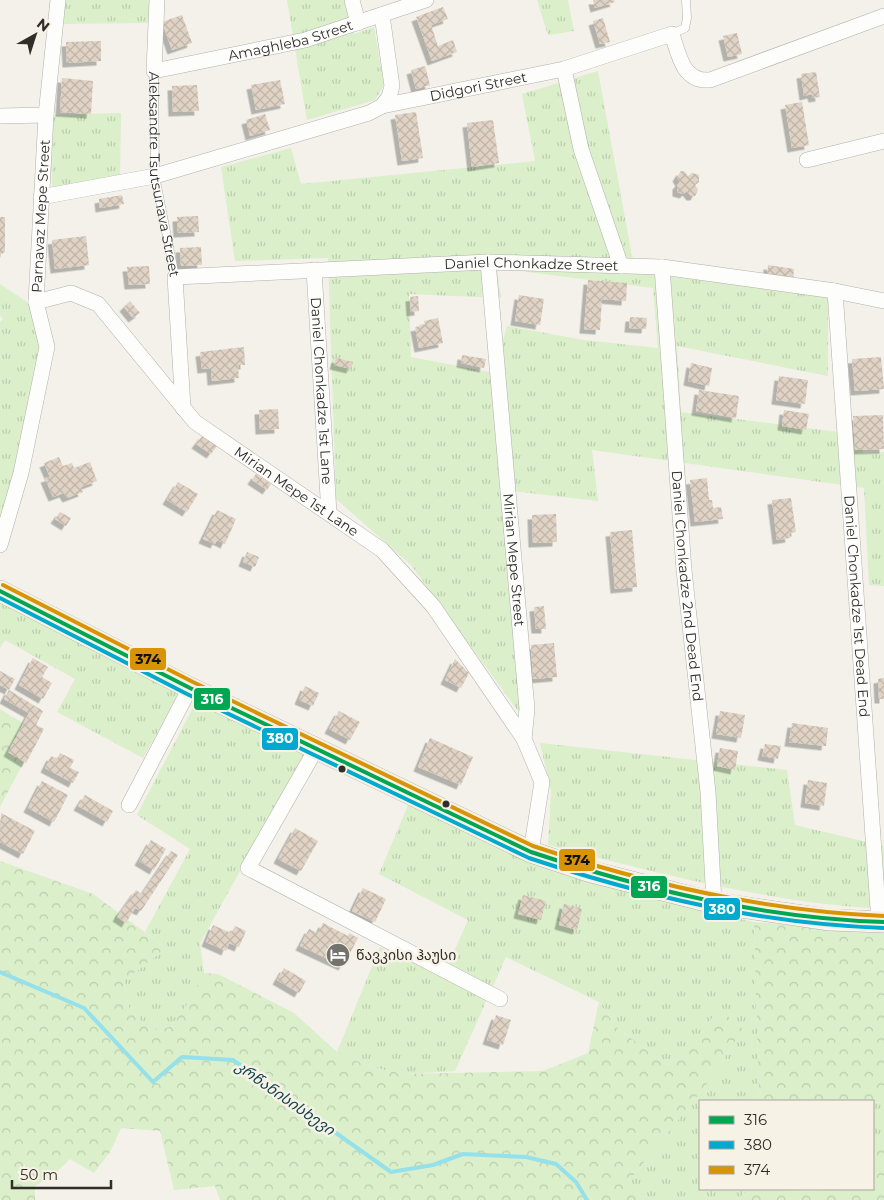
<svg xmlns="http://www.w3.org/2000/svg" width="884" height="1200" viewBox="0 0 884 1200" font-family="Montserrat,'Noto Sans Georgian',sans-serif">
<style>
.grass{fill:url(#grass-tufts);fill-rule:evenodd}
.forest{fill:url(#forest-crowns)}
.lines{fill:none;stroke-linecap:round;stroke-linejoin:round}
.stream{stroke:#94e0eb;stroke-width:4}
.building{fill:url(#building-cross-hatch);filter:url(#shadow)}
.service-casing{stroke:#b2b0ab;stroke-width:9}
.minor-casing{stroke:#b2b0ab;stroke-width:16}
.secondary-casing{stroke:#b2b0ab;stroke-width:22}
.service{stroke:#fdfdfc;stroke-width:8}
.minor{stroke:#fdfdfc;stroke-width:15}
.secondary{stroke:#f9f7f6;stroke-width:21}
.bus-1-casing{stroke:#f7f2e6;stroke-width:8}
.bus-2-casing{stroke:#f7f2e6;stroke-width:8}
.bus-3-casing{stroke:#f7f2e6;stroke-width:8}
.bus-1{stroke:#00a651;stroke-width:4}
.bus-2{stroke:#00a9ce;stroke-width:4}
.bus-3{stroke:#d99406;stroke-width:4}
.bus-dot{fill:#302e2a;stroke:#f7f2e6;stroke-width:2}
.labels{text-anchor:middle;stroke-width:5;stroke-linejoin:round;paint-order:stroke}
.street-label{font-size:14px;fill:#302e2a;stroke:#f7f2e6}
.poi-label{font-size:14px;fill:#302e2a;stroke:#f7f2e6;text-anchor:start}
.water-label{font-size:15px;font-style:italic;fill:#10434b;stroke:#f7f2e6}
.line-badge{stroke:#f7f2e6;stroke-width:2}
.badge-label{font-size:14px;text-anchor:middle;font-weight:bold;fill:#fff}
.pale-badge-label{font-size:14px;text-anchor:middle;font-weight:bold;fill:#111}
</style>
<defs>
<pattern id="grass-tufts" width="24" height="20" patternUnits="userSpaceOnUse" patternTransform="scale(1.25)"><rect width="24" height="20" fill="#daefca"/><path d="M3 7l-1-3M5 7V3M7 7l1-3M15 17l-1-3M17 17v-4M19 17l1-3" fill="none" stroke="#bbcdae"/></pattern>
<pattern id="forest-crowns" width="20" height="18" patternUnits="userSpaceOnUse" patternTransform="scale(1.25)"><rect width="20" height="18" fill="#daefca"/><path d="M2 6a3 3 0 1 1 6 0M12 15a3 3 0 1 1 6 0" fill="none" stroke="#bbcdae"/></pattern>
<pattern id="building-cross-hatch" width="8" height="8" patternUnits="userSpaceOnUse" patternTransform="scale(1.25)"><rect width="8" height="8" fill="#e0d3c5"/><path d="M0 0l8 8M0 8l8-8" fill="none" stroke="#c0b5a9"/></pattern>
<filter id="shadow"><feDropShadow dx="-4.5" dy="4.5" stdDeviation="0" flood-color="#0004"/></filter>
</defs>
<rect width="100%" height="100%" fill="#f3f1ea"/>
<path class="grass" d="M64,0H150L149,23L61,24Z
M287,0H345L355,34L374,27L384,85L375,100L307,120Z
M537,0H568L574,31L548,35Z
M598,71L635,272L828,297V376L677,346L681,412L862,435L863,453L884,452V586L869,585L864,488L592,450L598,501L503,490L521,715L411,565L336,499L328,258L235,261L221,167L291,148L301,184L535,161L522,94ZM497,268L653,288L658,348L584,340L507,326L494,373L411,357L409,294L501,298Z
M121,113L120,177L52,188L50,115Z
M0,284L33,306L41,348L0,540V322L3,319L0,315Z
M0,597L181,691L143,758L57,712L75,679L5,640L0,648Z
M197,700L307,751L200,943L204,973L185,1008L170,1027L150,1031L127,1005L124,981L166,948L145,932L190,849L137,815Z
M540,743L787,770L795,825L884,846V909C770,903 658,873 548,845L551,791Z
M409,803L683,905L754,922L759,1101H700V1189H749L737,1200H643L629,1181L711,1079L743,1029L719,1009L689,1048L667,1065L617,1028L599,1002L506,957L455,1071L404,1074L371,1067L337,1052L380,947L444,974L468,920L379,874Z
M884,1101V1139L873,1148V1103Z"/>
<path class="forest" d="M0,709L39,733L0,807Z
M0,861L93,894L166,948L124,981L127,1005L150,1031L170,1027L185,1008L204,973L218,974L294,1013L337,1052L371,1067L404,1074L543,1071L588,1053L599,1002L617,1028L667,1065L689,1048L719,1009L743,1029L711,1079L629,1181L643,1200H220L215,1186L174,1190L160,1131L121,1128L110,1152L94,1173L70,1159L52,1176L35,1186V1200H0Z
M754,922L884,932V1101L873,1103L759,1101Z
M884,1139V1200H737L749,1189L807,1191L873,1189V1148Z"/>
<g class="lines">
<path class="stream" d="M0,972L84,1008L153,1082L182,1057L233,1060L391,1172L433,1165L463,1154L526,1157L556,1164L576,1182L587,1200"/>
</g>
<path class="building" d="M593,0H614L615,2L595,8Z
M443,7L448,19L431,25L438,46L453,40L457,52L432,61L416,17Z
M182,15L192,43L172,50L162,22Z
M603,18L610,42L600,44L593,21Z
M737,33L742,54L728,57L723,36Z
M101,41V61L67,63L66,42Z
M425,66L430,85L416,89L411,70Z
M816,72L820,97L813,98L812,94L804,96L801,74Z
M62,78L93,81L91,114L60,112Z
M280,80L285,104L256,110L251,85Z
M197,85L199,111L173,112L172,86Z
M802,102L809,145L792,148L785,105Z
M416,112L423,158L402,161L395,115Z
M265,114L270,130L250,136L246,120Z
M493,120L499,163L472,167L467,123Z
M681,171H684L688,176L692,173L699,175V182L695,185L698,190L695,196H691L687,191L684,194L677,192V185L680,182L677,177Z
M122,195L124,204L100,208L99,199Z
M198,216L199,232L178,233L177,217Z
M0,217H5V252L0,255Z
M86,236L89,265L55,269L52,240Z
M201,247L202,265L181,266L180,248Z
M768,265L794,269L793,283L767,279Z
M149,266L150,284L129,285L127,267Z
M588,280L627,283L626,301L602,299L600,330L584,329Z
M519,295L544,299L540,325L515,321Z
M418,296L419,311L411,312L410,297Z
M130,301L140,313L133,318L124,307Z
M630,317L647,318L646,329L629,328Z
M438,318L443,343L419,348L415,327L425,325L424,321Z
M244,347L245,365H238L239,378L212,381L211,368L202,369L200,352Z
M462,355L486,359L484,368L461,363Z
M881,357L884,389L855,391L852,359Z
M336,358L353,362L351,369L334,365Z
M691,363L712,368L709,386L688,381Z
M779,376L808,380L805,404L776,400Z
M699,390L739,396L736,418L696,411Z
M278,409L279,429L260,430L259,410Z
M784,410L809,414L806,430L782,426Z
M883,415L884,449L855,450L853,416Z
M203,435L217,446L211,454L196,444Z
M59,457L63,466L72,463L74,468L90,462L97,481L81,487L83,492L67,498L64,493L53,497L45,478L50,477L44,463Z
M256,474L271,484L267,490L252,480Z
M707,478L709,500H712L713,508L721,507L723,519L695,522L690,480Z
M178,482L198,494L187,512L167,500Z
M791,498L796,532L789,533L790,538L777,540L772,500Z
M217,510L236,519L225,544L217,540L215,544L203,539Z
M60,512L71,518L66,526L55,519Z
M556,514L557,542L533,543L532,515Z
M632,530L637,587L615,589L610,532Z
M247,552L259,557L255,567L243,562Z
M544,606L546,629H536L534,607Z
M554,643L557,677L533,679L531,645Z
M33,658L48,667L42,677L52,683L43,699L19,685Z
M455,659L469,673L461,688L445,680Z
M0,671L15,679L9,690L43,711L36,725L44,729L26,763L8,752L29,713L4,699L9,690L0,685Z
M884,678V699H879L878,679Z
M305,686L319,693L313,706L299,700Z
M339,711L360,722L350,740L329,729Z
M720,711L745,715L741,738L716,734Z
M792,723L828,728L826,746L789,742Z
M430,738L473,757L461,785L418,767Z
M765,744L781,746L778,759L762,756Z
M720,748L738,751L735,770L717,766Z
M60,753L74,760L70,768L79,772L73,783L45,768L51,756L57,759Z
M808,780L827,783L824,806L805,803Z
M42,781L68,795L54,822L28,808Z
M85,795L113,811L107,822L78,806Z
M1,813L35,831L23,854L0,842Z
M295,828L318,841L301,871L278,859Z
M151,840L166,849L154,870L139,861Z
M171,851L178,855L141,911L135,908L126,923L117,917L136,890L142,894Z
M363,888L386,899L375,922L352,911Z
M523,895L546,901L541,920L518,914Z
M564,904L582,909L577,930L559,925Z
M323,923L348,936L349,933L358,938L343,966L300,946L309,929L318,933Z
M213,925L231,933L235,926L246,931L239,947L229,943L226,951L206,942Z
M284,968L306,981L299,993L277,980Z
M496,1015L511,1020L503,1045L487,1040Z"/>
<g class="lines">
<g class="service-casing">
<g id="service">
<path d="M672,34L685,28L687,18L686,0"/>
<path id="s1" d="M154,71L155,176L175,277"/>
</g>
</g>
<g class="minor-casing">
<g id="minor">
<path id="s2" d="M157,0L154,71L305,40L426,0"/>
<path d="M352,0L358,23"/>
<path d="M564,69L581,149L621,266"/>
<path d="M382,106L389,97L392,86L382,15"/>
<path d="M0,116L46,115"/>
<path d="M807,160L884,141"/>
<path id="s3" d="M41,197L155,176L369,113L382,106L564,69L672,34C679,56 683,82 710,80L884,16"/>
<path id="s4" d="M488,262L527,709L524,739L542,782L531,852"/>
<path id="s5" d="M662,267L684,570L708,792L714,903"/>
<path id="s6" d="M314,270L329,513"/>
<path id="s7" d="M835,291L879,923"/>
<path id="s8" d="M36,302L71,293L98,304L195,422L382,550L433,606L524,739"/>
<path id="s9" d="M183,408L175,277L488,262L662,267L835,291L884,301"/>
<path id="s10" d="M0,545L21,473L47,347L36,302L46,115L58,0"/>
<path d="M316,749L248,868L500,999"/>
<path d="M129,805L190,688"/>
</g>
</g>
<g class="secondary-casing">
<path id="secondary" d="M0,591L190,688L531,852L588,871L714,903L830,920L884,922"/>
</g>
<use href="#service" class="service"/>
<use href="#minor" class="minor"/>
<use href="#secondary" class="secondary"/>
<g class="bus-1-casing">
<path id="bus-1" d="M0,591L190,688L531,852C646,890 763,918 884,922"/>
</g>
<g class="bus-2-casing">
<path id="bus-2" d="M0,598L187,694L529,858C644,896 762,924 884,928"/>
</g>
<g class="bus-3-casing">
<path id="bus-3" d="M3,585L193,682L533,846C647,884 764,911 884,916"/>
</g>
<use href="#bus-1" class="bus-1"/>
<use href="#bus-2" class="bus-2"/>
<use href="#bus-3" class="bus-3"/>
</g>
<defs>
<g id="hotel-disc" transform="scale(1.25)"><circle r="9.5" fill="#74726d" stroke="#f7f2e6"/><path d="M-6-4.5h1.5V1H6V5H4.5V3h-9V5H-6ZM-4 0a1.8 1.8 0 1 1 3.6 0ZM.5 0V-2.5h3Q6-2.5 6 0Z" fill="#fff"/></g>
</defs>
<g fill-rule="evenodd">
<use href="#hotel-disc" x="338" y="955"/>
</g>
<g class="bus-dot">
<circle cx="342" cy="769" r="4.5"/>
<circle cx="446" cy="804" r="4.5"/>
</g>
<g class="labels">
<g class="street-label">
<text dy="5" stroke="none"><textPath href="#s2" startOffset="211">Amaghleba Street</textPath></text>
<text dy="5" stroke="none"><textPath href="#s3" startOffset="452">Didgori Street</textPath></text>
<text dy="5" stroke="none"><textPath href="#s1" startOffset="104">Aleksandre Tsutsunava Street</textPath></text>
<text dy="5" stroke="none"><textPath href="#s10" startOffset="336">Parnavaz Mepe Street</textPath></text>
<text dy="5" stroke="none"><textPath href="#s9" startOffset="488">Daniel Chonkadze Street</textPath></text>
<text dy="5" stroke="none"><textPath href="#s6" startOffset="121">Daniel Chonkadze 1st Lane</textPath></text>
<text dy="5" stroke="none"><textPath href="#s8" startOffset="341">Mirian Mepe 1st Lane</textPath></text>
<text dy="5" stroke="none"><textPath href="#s4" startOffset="299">Mirian Mepe Street</textPath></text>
<text dy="5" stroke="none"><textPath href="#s5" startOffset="320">Daniel Chonkadze 2nd Dead End</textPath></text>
<text dy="5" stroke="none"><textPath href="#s7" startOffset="316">Daniel Chonkadze 1st Dead End</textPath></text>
</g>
<g class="poi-label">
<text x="356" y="960">წავკისი ჰაუსი</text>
</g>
<g class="water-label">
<text transform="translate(285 1098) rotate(35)" y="5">კრწანისისხევი</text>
</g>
</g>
<g class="line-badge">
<rect x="129" y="647" width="38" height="24" rx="5" fill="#d99406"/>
<rect x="193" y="687" width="38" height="24" rx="5" fill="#00a651"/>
<rect x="261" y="727" width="38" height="24" rx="5" fill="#00a9ce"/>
<rect x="558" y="848" width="38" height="24" rx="5" fill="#d99406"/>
<rect x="630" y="875" width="38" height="24" rx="5" fill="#00a651"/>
<rect x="703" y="897" width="38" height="24" rx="5" fill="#00a9ce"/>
</g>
<g class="badge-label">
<text x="212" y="704">316</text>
<text x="280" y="743">380</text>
<text x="649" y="891">316</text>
<text x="722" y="914">380</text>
</g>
<g class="pale-badge-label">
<text x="148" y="664">374</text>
<text x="577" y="865">374</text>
</g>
<rect x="699" y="1100" width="175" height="90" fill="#f7f2e6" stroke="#a7a49b"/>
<rect x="709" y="1116" width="25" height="8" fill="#00a651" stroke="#a7a49b"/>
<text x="744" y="1125" font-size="15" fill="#302e2a">316</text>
<rect x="709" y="1141" width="25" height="8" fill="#00a9ce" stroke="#a7a49b"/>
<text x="744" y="1150" font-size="15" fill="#302e2a">380</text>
<rect x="709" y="1166" width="25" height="8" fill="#d99406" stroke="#a7a49b"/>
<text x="744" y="1175" font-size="15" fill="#302e2a">374</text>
<g transform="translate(35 35) rotate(39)" stroke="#f7f2e6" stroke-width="4" paint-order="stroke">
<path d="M0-4L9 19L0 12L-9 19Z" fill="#302e2a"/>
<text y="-8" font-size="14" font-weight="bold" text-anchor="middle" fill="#302e2a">N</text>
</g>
<path d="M12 1180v8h99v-8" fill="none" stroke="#302e2a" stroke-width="2.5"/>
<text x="20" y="1180" font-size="15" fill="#302e2a" stroke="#f7f2e6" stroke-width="4" paint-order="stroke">50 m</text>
</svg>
